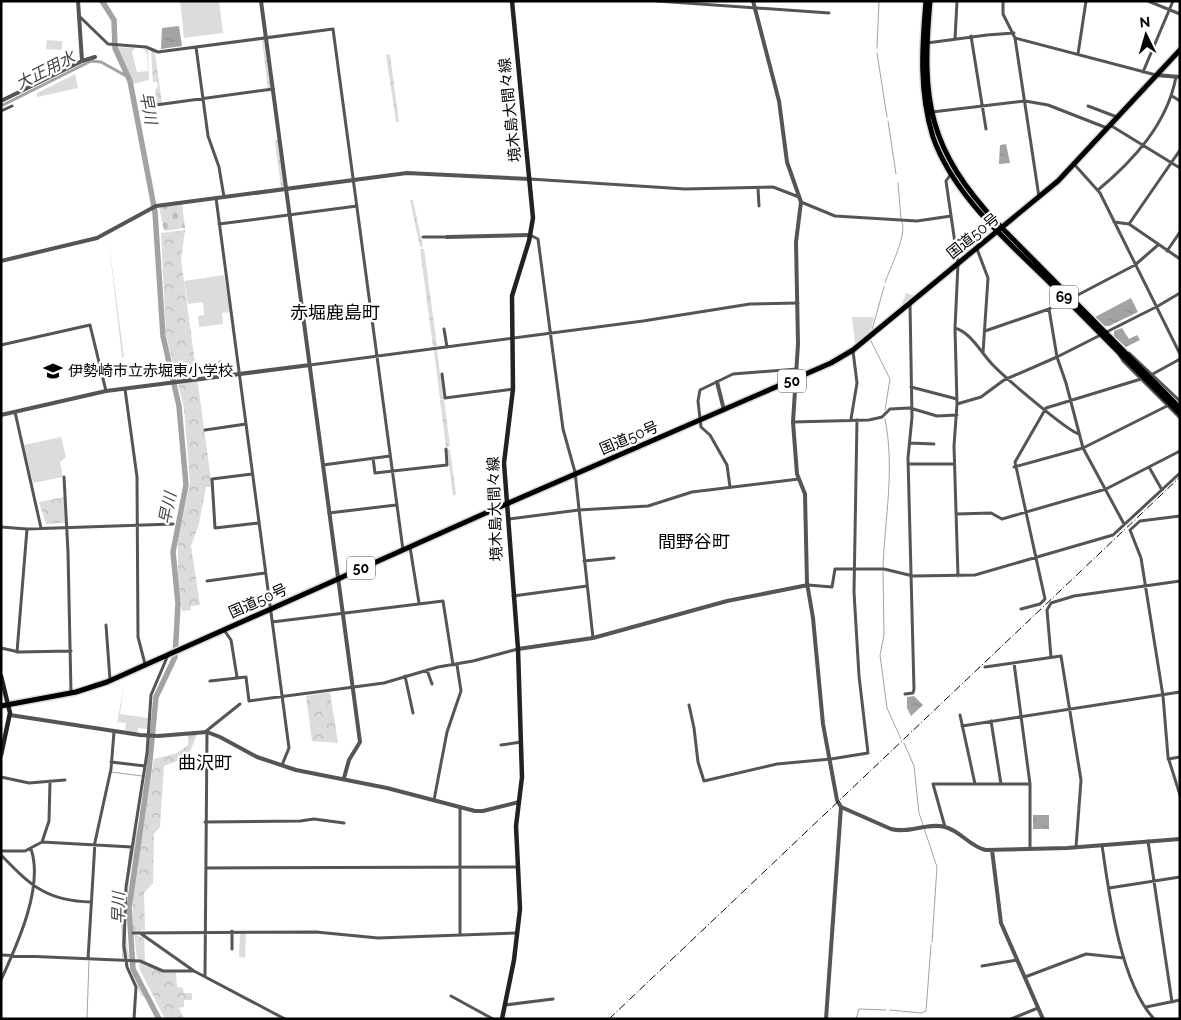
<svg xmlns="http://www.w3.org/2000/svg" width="1181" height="1020" viewBox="0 0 1181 1020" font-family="Raleway,'Noto Sans JP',sans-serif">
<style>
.green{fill:#dcdcdc}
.forest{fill:url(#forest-crowns)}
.cemetery{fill:url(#cemetery-stones)}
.water{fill:url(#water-ripples)}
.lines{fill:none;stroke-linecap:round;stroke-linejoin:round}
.stream{stroke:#a3a3a3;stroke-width:1}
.canal{stroke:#a3a3a3;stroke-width:3}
.river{stroke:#a3a3a3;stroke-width:5.5}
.primary-casing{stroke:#dbdbdb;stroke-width:8}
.trunk-casing{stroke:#dbdbdb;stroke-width:8}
.minor{stroke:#555;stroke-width:3}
.tertiary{stroke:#555;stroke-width:4}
.secondary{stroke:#222;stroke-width:4.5}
.primary{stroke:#000;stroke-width:5}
.trunk{stroke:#000;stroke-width:5}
.rail{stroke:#000;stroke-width:1;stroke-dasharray:8 2.5 1 2.5;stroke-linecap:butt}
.labels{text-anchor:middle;stroke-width:4.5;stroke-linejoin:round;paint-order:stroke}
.shield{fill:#fff;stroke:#4c4c4c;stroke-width:1}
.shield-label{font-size:14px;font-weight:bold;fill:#000}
.street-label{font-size:15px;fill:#000;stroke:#fff}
.poi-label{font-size:15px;fill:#000;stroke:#fff;text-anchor:start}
.water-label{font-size:16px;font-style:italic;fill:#444;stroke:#fff}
.quarter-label{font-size:18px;fill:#000;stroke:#fff}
</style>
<defs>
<pattern id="forest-crowns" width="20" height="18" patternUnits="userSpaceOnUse" patternTransform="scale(1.25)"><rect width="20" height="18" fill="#dcdcdc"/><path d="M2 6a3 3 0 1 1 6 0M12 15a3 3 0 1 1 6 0" fill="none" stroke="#bbb"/></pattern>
<pattern id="cemetery-stones" width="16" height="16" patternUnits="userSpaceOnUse" patternTransform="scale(1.25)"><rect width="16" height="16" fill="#dcdcdc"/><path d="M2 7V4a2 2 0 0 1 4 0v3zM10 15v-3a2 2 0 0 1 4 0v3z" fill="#bbb"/></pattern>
<pattern id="water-ripples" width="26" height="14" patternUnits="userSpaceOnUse" patternTransform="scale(1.25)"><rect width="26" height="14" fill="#a3a3a3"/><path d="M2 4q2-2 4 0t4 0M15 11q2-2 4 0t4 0" fill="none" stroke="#8b8b8b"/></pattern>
</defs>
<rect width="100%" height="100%" fill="#fff"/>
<path class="green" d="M180,1H219L223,33L184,38Z
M47,40L62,41V50L46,49Z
M117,47L135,48L132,52L137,72L148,71L147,54L144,49L148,50L149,80L133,84Z
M75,74L78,88L37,97V93Z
M108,235L124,357H122Z
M224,275L230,312L222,313L223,324L199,327L198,316L204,315L203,302L188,304L184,281Z
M906,293L914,296L873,330L902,304Z
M852,317H874L871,330L855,344Z
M61,437L66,457L60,462L63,477L33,483L24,445Z
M124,683L120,714L148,718L147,729L138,728L137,733L125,731L126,723L118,722L116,730Z
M136,829C140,837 133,858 131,869C124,915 121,955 144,996L142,997C113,944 127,887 136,829Z
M240,933H246L245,958L239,957Z"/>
<path class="forest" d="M262,40H264L271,88L268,89Z
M151,51L155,52L162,103L157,104L155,90L158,86L157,82H153Z
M386,54L390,55L399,122H396Z
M275,140H278L284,187L281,188Z
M410,200H413L423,247H420Z
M185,230L181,260L212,487H206L199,524L191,546L200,605L191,606V610L182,611L178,576V540L190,483L184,408L166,335L161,233Z
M420,249H424L437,346L433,347Z
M437,349L443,398L440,399L434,350Z
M444,399L450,446L446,447L440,400Z
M447,449L450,450L456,494L453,496Z
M64,497L65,523L46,524L39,502Z
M330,692L338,743L312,741L306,696Z
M197,734L188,757L164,766L160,827L154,834L153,883L144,893L145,930L132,932L133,892L154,759L177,753L188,745V735Z
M134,934L144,938L145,961L137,959Z
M139,963L164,972H176L177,987L183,988L184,993H192V1000H184V1007L179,1008L184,1019H165L140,970Z"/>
<path class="cemetery" d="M182,204L185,228L164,231L159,207Z"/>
<path class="water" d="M179,26L182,46L161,49L162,28Z
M1006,144L1010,163L999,164L1000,145Z
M1131,298L1138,312L1109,326H1105L1095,317Z
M1122,328L1129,339L1137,335L1140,340L1126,347L1114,336V331Z
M914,696L923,705L911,716L907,708V697Z
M1049,815V829H1033V815Z"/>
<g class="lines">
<path class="stream" d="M877,48L879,1
M877,53L887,117
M888,121L896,174
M898,183L901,219
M885,283C890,267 907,236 902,222
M869,333L872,330L884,287
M870,339L890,379L885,410
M883,567C885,517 895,469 885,419
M883,571L884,635L880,655L887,708L901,739
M904,743L914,766L919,813L937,867L932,942
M148,770H149
M111,772L142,776
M123,958L122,923L130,849
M890,1010L921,1013L926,1011L931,945
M87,1019L89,961
M856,1019L859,1009L886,1010"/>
<path class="canal" d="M1,106L91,61L101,62L128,77"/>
<path class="river" d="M102,1L114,20L115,48L130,81L155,212L163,336L179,406L186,485L173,552L178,604L175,657L156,697L149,770L129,908L133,969L159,1019"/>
<g class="primary-casing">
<path id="primary" d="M926,1C922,48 919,92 933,137C954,197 1010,243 1054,287C1096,329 1138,372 1180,414
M930,1C921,101 928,149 998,224L1180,408"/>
</g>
<g class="trunk-casing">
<path id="trunk" d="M1,706L76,692L107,682L488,512L831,363L853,350L1058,181L1180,50"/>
</g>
<path class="minor" d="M657,1L829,13
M1003,1V14L1015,38L1039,197
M1148,1L1180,14
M79,16L108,44L146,47L158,52L333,29L403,550
M971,36L986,129
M1015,38L1156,75
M955,39L957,1
M927,43L987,35L1014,33
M196,47L208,136L219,167L224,197
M1078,54L1086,1
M1143,72L1173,1
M1172,96L1180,101
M156,105L273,89
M1088,106L1117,117
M1,111L12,106
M932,112L1025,101L1048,105L1107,128
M1110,125L1180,168
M1074,164L1100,193L1180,354
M951,174L946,181L958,264L955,328L957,404L954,446L958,576
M530,179L685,189L773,187L799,197
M758,188L759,206
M1098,190C1134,160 1167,124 1176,77
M216,198L289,748L282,765
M801,202L835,216L917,221L951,216
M1114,222L1129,224L1180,259
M219,224L357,206
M1129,224L1180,150
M530,235L538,239L563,429L575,472L593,638
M423,237H447
M977,249L988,278L983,353
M1167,251L1180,232
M1072,298L1135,265L1158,245
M1049,309L1057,357L1066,383L1083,448L1124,524
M955,328C970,332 981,352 991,363C1002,375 1067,431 1079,434
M444,329L447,347
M985,331L1049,309L1066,299
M1,345L90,325L106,391
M1129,353L1180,401
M1119,354L1123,361L1180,418
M220,362L222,376
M310,365L643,321L750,304L798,303
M442,374L445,398L513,389
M1151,375L1180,359
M911,387L957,399
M125,389L137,477L138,637L145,664
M957,404L981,397L1004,380L1057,357L1158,306L1180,293
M15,412L41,528
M851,419L857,383L853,351
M793,422L869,420L882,417L890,409L910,408L937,416L957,415
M205,430L246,424
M910,443L934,444
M373,458L375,473L447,465L446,449
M908,464H954
M323,465L390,456
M1014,467L1083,448L1169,405
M1149,467L1162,490
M252,474L212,479L215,528L258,523
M64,477L68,552L71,693
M730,487L727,465L710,435L701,427L698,401L700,390L733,374L797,369
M329,513L396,505
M956,514L991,513L1002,519L1106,489L1180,451
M1180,516L1140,521L1130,530L1141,558L1163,696L1168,757L1180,795
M509,519L579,510L648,506L692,492L799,479
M1,527L27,529L173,524
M410,547L419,603
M584,561L614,558
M207,581L265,573
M808,585L832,587L835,569H884L913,576L975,575L1113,535L1180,473
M513,596L587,586
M1021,609L1040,604L1045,599L1015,462L1046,408L1141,379
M272,622L443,601L453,665
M106,625L110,680
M224,630L231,640L237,677
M1,648L19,652L71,651
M17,652L27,529
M1051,657L1047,610L1051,603L1074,596L1180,581
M1014,663L1030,784V849
M985,667L1061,656L1081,780L1076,847
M427,670L432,684
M405,676L413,713
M210,681L246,677L249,701L384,683L438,667L473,661L518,649
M905,694L913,693L914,689L908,458L912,417L910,304
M689,705L694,728L698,762L704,781L777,764L831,759L868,753L859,676L854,592L857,420
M960,715L975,784
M991,721L1001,784
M962,726L1180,692
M205,732L240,704
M501,745L521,742
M1168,759L1180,757
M111,762L145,766
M1,777L29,783L65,780
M434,800L447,732L461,691L457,665
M205,822L300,821L314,819L344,823
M945,827L933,784H1030
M1148,841L1172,1002
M42,842L132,847
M1102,845C1109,894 1120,982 1154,1019
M1,851H25L42,842L49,821L50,781
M1,855C31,886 47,901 91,902
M206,868L518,867
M1109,888L1180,877
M133,933L316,932L378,938L517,933
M140,933L194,971
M460,935V807
M232,949V931
M1,955L140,961L163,971H194L285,1019
M88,959L95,842L111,769L114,732
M982,966L1017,960
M205,976L207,732
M1025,977L1086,954L1124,958
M1,980C17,945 44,887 31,849
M451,996L493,1019
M505,1005L553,999
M1146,1007L1180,1000
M134,1019L136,987L127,967L124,946L126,887L147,753L151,695L168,655
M1011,1019L1038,1008"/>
<path class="tertiary" d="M261,1L360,742L349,760L344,778
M753,1L779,101L787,162L801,202L796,242L798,344L793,422L797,474L805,494L807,583L813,618L823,724L837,800L841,807L891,829C909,834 928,822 945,827C961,831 970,847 986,850L1067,848L1180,839
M82,61L95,57
M1156,75L1180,77
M1,101L82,61L78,1
M447,237L530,235
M1,261L97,238L156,206L407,173L530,179
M717,382L724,410
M1,415L106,391L310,365
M518,649L593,638L727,601L808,585
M10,715L140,735L158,736L207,732L220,737L257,757L296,770L387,788L475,811H483L519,802
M992,850L1001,923L1043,1019
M826,1019L841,807"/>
<path class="secondary" d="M1,676L10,713L1,755
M502,1019L514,960L520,909L516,826L522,777L518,649L504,463L513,389L512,296L529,241L533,218L512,1"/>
<use href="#primary" class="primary"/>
<use href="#trunk" class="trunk"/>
<path class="rail" d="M609,1019L1180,477"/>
</g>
<defs>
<g id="school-bare" transform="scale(1.5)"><path d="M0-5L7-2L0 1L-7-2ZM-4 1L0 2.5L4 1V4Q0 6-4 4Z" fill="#000" stroke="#fff" stroke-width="2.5" paint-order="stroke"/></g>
</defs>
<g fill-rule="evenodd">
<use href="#school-bare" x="53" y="371"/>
</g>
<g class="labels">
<g class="shield">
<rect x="1050" y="285.5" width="28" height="23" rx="4"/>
<rect x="778" y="369.5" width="28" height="23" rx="4"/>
<rect x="347" y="556.5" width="28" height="23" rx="4"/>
</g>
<g class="shield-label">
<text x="1064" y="302">69</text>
<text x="792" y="386">50</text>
<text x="361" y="573">50</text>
</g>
<g class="street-label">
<text transform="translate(510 110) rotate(-96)" y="5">境木島大間々線</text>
<text transform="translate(973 236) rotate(-39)" y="5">国道50号</text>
<text transform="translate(629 438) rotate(-23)" y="5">国道50号</text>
<text transform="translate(495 509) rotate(-92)" y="5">境木島大間々線</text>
<text transform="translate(258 601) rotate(-24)" y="5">国道50号</text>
</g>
<g class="poi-label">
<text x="68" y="376">伊勢崎市立赤堀東小学校</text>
</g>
<g class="water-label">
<text transform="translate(45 70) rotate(-27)" y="6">大正用水</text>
<text transform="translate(149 108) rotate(79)" y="6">早川</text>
<text transform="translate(167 508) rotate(-79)" y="6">早川</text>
<text transform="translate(118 908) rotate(-89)" y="6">早川</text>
</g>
<g class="quarter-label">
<text x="335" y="319">赤堀鹿島町</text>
<text x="694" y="548">間野谷町</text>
<text x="205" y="769">曲沢町</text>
</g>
</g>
<rect width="1181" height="1020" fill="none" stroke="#000000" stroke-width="5"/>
<g transform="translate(1146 35) rotate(355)" stroke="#ffffff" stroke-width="4" paint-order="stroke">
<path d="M0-4L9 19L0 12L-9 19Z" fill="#000000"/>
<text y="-8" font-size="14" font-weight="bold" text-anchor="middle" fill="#000000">N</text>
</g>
</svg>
